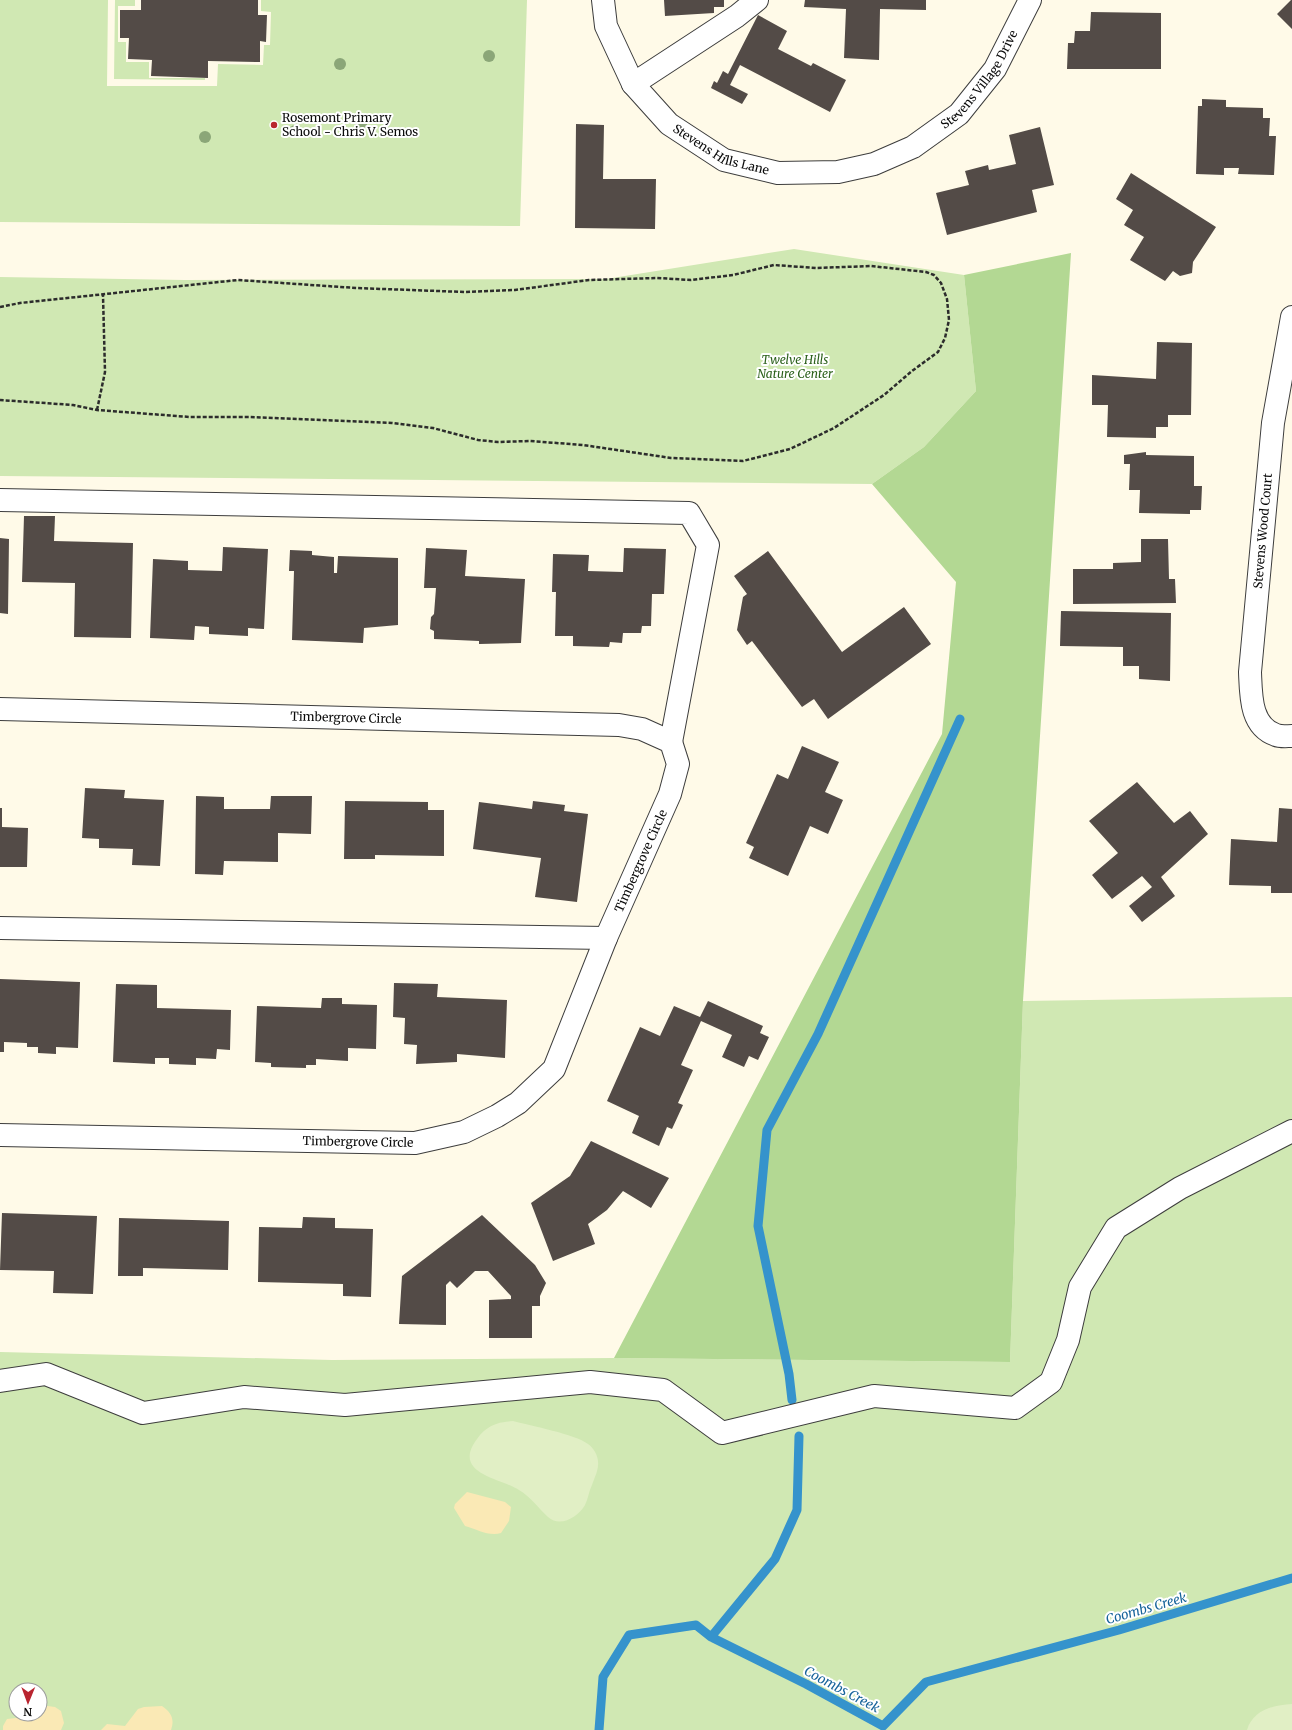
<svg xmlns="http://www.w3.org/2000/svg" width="1292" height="1730" viewBox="0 0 1292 1730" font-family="Merriweather,serif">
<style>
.green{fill:#d0e8b3;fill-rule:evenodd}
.forest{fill:#b3d893}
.sand{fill:#fae9b5}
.pitch{fill:#e1efc5}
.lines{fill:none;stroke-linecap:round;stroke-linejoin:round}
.stream{stroke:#3593cc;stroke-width:9}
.building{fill:#534b47}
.minor-casing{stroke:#3d3d3d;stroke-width:24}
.path{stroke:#2c2c2c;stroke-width:2.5;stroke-dasharray:4 2;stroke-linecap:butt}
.minor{stroke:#fff;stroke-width:22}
.tree{fill:#8ba678}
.poi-dot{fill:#b9242f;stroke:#fff;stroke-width:1.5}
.labels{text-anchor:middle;stroke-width:4;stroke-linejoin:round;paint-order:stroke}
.street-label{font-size:12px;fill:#0a0a0a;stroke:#fff}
.poi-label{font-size:12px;fill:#0a0a0a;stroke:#fff;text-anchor:start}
.park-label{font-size:12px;font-style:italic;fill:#2c611c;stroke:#fff}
.water-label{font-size:13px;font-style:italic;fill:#16639a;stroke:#fff}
</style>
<rect width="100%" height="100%" fill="#fffae8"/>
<path class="green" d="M0,0H108L107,86H217L218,64L263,65L264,45H270L271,12L261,11V0H527L520,226L0,222Z
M115,0H135V6H118V42H126V62H149V78H205V80L114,79Z
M794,249L964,275L976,391L924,447L872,484L0,476V277L185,280L606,279Z
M1292,997V1730H0V1352L332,1360L614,1358L1010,1362L1023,1001ZM16,1690H40V1714H16Z"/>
<path class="forest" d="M1071,253L1023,1001L1010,1362L614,1358L942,734L956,582L872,484L924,447L976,391L964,275Z"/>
<path class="sand" d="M467,1492L505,1502L511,1507L509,1521L501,1533C490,1537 476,1529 465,1526L454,1508L455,1504Z
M40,1705L55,1707L61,1711L64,1723L61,1730H3V1726L7,1719L25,1717L28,1714H40Z
M162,1706C171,1712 175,1719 171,1730H101L107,1724L125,1726L138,1709L144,1707Z"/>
<path class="pitch" d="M513,1421C531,1426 575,1434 588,1444C594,1448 599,1457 598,1465C598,1471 594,1479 592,1485C589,1491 588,1499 585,1505C578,1517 560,1528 548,1517C538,1508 531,1497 519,1490C501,1478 451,1474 477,1439C486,1426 497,1422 513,1421Z
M1292,1704V1730H1247C1253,1710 1273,1705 1292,1704Z"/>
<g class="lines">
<path class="stream" d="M792,1400L789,1374L758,1226L767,1130L818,1034L960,719
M711,1637L775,1559L797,1510L799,1436
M599,1730L603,1677L629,1635L696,1625L711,1637L806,1684L883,1726L926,1682L1119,1630L1292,1578"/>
</g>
<path class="building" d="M141,0H258V15H267L266,42L260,41V62L208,61V78L151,76L152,60L128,59L129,38H120V10H141Z
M664,0H724V7H714V13L665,16Z
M805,0H926V10L880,9L879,60L844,58L846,9L804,7Z
M1291,0H1292V29L1277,14Z
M1091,12L1161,13V69H1067L1068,43H1074L1075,31H1090Z
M758,15L787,31L778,49L811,66L813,63L846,80L830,112L740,65L730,85L748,94L742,104L711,88L714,81L717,83L723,71L728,74Z
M1202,99L1226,100V107L1263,108V118H1270L1269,136H1276L1274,175L1238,174L1239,168H1224V175L1196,174L1198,106H1202Z
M576,124L604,125L603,179H656L655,229L575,228Z
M1040,127L1054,185L1032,190L1037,212L947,235L936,193L969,185L965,171L988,165L989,170L1016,164L1009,135Z
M1131,173L1216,227L1193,262L1192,273L1180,276L1173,271L1165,281L1130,260L1144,237L1124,225L1133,210L1116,199Z
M1157,342L1192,343L1191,415H1168V427H1156V438L1107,437L1108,405H1092V375L1156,379Z
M1146,452V455L1194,456V486H1202L1201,510H1190V514L1139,513L1140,490H1129L1130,464H1124V455Z
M24,516H55L54,541L133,543L131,638L74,637L75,583L22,582Z
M0,538L9,539L8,614L0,613Z
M1141,539H1168L1169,579H1175L1176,603L1073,604V569H1113V563L1141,562Z
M223,547L268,549L264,629L248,628V636L209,634V627L195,626L194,640L150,638L153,559L188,561V570L222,571Z
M426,548L467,550L465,576L525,579L521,643L479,644V641L434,639V631L430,629L431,617L434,614L436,588H424Z
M624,548L666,549L664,594H652L651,626H642L641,633H623L622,643L610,642L609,647L573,646V636H555L556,592H552L553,554L589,555L588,571L623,572Z
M290,550L312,551V555L334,557V573H337L338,556L398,558V625L364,628L363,643L292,640L294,571H289Z
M768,551L842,652L904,607L931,644L828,719L814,699L802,707L752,641L747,645L737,630L743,597L747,594L734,576Z
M1061,611L1171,613L1170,681L1139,679V666H1123V647L1060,646Z
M802,746L839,762L825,792L843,800L828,834L810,826L788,876L749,858L754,847L746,843L777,774L788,779Z
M1137,782L1174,823L1190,811L1208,834L1161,877L1175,896L1142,922L1129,906L1152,887L1142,876L1112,899L1092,875L1118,853L1089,821Z
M85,788L125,790L124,798L164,800L160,866L132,865L133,849L99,848V839L82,838Z
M196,796L224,797V809H270L271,796H312L311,834L278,833V862L224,861L223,875L195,874Z
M345,801L428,802V810H444V856L375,855V859H344Z
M533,801L565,805L564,811L588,814L577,902L535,897L541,858L473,849L479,802L532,809Z
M0,808H2V827L28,828L27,867H0Z
M1279,808L1292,809V893H1271V886L1229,885L1231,839L1277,842Z
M0,979L80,982L78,1048L56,1047V1054L38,1053V1047H27V1043L4,1042V1052H0Z
M394,983L438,984L437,997L507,1000L505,1058L457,1054V1062L416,1064L417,1045L404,1044L405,1018L393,1017Z
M116,984L157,985V1008L231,1010L230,1050L217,1049L216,1059L196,1058V1065L169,1064V1058H155V1064L113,1062Z
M322,998H342V1004L377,1005L376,1049L348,1048V1061L316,1059V1065H306V1068L271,1067V1063L255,1062L257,1006L321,1008Z
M708,1001L763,1026L760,1033L769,1037L758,1060L749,1056L744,1067L722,1057L732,1035L701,1021L681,1065L693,1070L678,1103L683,1105L672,1129L667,1127L659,1146L632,1133L639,1116L607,1101L640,1027L660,1036L674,1006L700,1017Z
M591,1141L669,1178L651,1208L623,1191L607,1210L588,1224L595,1244L553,1261L531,1203L570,1176Z
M2,1213L97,1216L93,1294L53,1293L54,1271L0,1270Z
M482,1215L535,1265L546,1283L540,1296V1306H532V1338H489V1300L511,1299V1296L488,1271H475L457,1288L450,1281L446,1285V1325L399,1324L402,1276Z
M303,1217L335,1218V1228L373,1229L371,1297L343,1296V1284L258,1282L259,1227L302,1228Z
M119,1218L229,1221L228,1270L143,1268V1276H118Z"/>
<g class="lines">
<g class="minor-casing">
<g id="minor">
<path id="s1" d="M603,0L606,26L633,84L669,124L724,160L778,173L838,172L874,164L913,147L959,114L995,69L1030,0"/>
<path d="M633,84L737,16L757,0"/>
<path d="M1292,317L1273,423L1250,672C1251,695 1250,726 1276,735C1281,737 1287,736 1292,736"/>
<path d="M0,500L689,513L708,545L671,742"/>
<path id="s2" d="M0,709L619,725L642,729L671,742L678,764L670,794L606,938L554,1069L518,1103L497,1116L464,1132L415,1143L0,1135"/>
<path d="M0,928L606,938"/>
<path d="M0,1381L46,1374L143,1413L244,1397L345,1405L590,1382L663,1390L722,1433L874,1396L1015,1408L1051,1382L1068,1340L1080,1287L1116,1228L1180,1188L1292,1131"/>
</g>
</g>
<path class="path" d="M0,307L20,303L238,280L356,288L465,292L515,290L589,280L657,278L691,280L733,275L774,265L816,268L871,266L926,272L934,275L941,283L947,299L949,320L945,338L938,352L912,371L884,395L834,428L790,449L743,461L671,458L583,445L530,441L498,442L478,440L433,428L392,423L250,417H190L97,410L73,405L0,400
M97,410L105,372L103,295"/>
<use href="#minor" class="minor"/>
</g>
<g class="tree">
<circle cx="489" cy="56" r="6"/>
<circle cx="340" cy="64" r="6"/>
<circle cx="361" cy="124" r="6"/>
<circle cx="295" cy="131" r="6"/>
<circle cx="205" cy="137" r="6"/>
</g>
<circle class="poi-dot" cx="274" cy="125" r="4"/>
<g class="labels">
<g class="street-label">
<text dy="4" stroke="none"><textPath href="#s1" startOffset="501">Stevens Village Drive</textPath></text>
<text dy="4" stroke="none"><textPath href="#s1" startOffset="203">Stevens Hills Lane</textPath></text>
<text transform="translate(1263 531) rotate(-85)" y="4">Stevens Wood Court</text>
<text dy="4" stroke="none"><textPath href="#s2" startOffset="346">Timbergrove Circle</textPath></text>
<text transform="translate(641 861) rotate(-66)" y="4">Timbergrove Circle</text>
<text transform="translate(358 1142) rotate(1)" y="4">Timbergrove Circle</text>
</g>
<g class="poi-label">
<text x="282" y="122">Rosemont Primary<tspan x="282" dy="14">School - Chris V. Semos</tspan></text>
</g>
<g class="park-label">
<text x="795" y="364">Twelve Hills<tspan x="795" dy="14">Nature Center</tspan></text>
</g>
<g class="water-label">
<text transform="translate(1146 1608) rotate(-16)" y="5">Coombs Creek</text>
<text transform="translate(842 1689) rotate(28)" y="5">Coombs Creek</text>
</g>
</g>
<g transform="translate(28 1702) rotate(181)"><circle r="19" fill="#ffffff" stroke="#9d9d9d"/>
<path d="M0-3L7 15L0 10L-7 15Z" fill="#b9242f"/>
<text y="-6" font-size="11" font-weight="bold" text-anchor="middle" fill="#0a0a0a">N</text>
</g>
</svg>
